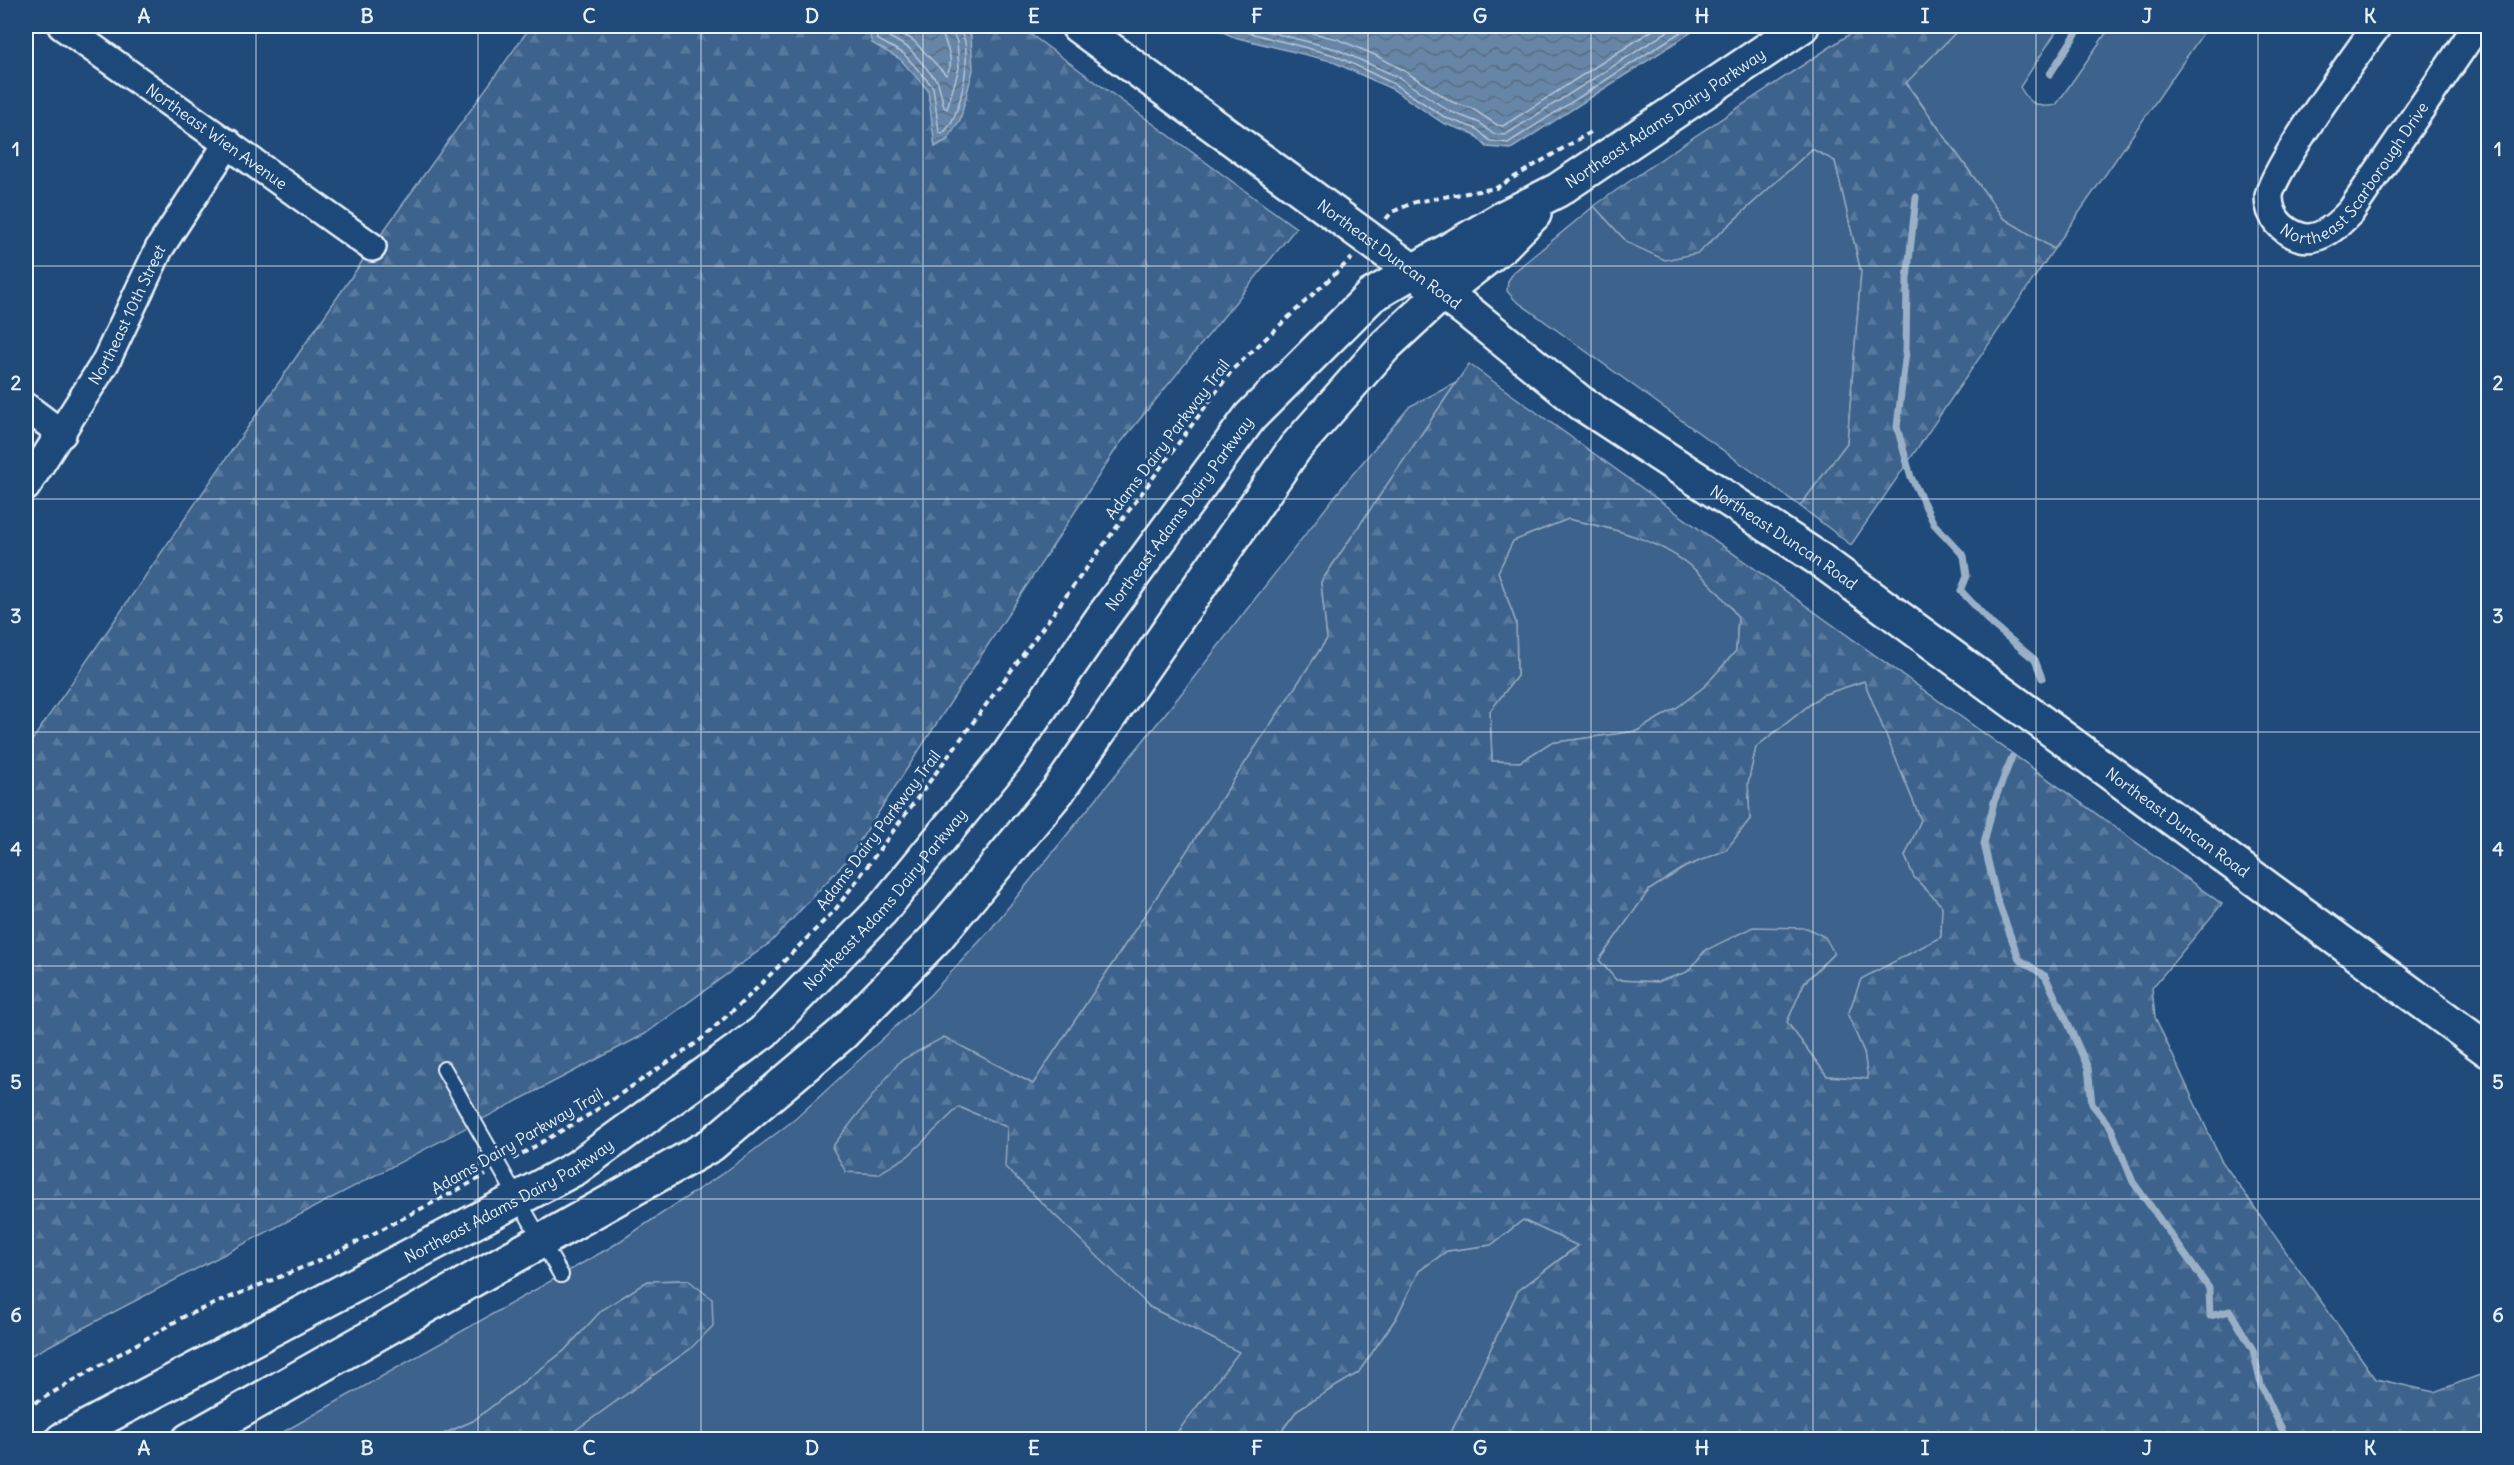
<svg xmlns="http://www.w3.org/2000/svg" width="2514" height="1465" viewBox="0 0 2514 1465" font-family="Delius,sans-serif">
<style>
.green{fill:#3c628c;stroke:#92aac2;stroke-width:1.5}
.forest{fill:url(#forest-firs);stroke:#92aac2;stroke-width:1.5;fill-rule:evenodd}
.water{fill:url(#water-waves);stroke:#9ab0c7;stroke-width:1.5}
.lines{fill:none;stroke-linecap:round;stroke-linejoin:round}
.shore{stroke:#b4c6d8;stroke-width:1.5}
.stream{stroke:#9ab0c7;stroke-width:7}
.service-casing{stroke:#e8f1f8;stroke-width:18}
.minor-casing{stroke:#e8f1f8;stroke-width:32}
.tertiary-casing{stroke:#e8f1f8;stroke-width:38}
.secondary-casing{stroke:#e8f1f8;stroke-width:38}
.path{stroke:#e8f1f8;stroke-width:4;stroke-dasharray:6 4.5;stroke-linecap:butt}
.service{stroke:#1f4a7a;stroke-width:14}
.minor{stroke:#1f4a7a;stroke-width:27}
.tertiary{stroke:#1f4a7a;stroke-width:33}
.secondary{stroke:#1f4a7a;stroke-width:33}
.grid{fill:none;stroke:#e8f1f8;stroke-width:1.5;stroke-opacity:0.55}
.labels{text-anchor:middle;stroke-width:6;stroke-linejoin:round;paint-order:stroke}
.street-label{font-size:16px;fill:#e8f1f8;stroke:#1f4a7a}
.neatline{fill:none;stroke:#e8f1f8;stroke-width:2}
.grid-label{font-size:20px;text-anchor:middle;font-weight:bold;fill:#e8f1f8}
</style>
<defs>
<pattern id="forest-firs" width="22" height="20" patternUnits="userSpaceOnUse" patternTransform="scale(1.5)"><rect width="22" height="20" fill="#3c628c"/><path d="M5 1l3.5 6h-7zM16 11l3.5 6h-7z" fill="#58799d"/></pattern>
<pattern id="water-waves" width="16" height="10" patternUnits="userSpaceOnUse" patternTransform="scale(1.5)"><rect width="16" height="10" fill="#6685a7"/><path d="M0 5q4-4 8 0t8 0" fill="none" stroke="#596d82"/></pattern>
</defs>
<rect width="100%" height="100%" fill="#1f4a7a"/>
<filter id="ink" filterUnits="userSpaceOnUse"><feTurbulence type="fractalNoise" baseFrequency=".0167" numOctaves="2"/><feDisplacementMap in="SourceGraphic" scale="12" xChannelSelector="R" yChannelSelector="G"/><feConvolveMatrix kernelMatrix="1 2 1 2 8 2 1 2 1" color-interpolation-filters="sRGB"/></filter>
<g filter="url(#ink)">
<path class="green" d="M1962,26H2060L2020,87C2029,103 2037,109 2056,105L2111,26H2208L2054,249L2003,218L1906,82Z
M1813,148L1835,161L1861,272L1847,443L1800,506L1515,300L1507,291L1508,281L1514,272L1594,206L1628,243L1698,253Z
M1456,383L1321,582L1327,639L1033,1084L944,1037L938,1125L959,1107L1007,1127L1149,1307L1240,1352L1172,1439H563L690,1349L688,1280L648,1281L602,1310L564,1351L473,1421L432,1439L269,1440L611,1247L725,1172L794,1120L930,995L990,930L1181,694L1346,482L1410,406Z
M1568,519C1647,536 1689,549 1738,617L1736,651L1705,686L1678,707L1637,731L1550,743L1520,762L1492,761L1490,711L1517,676L1516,623L1498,572L1513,541Z
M1864,681L1921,820L1905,856L1914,877L1942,906L1941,937L1861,980L1848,1015L1864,1052L1869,1079L1827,1076L1787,1022L1804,983L1834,953L1706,949L1688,972L1657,982L1616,980L1599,960L1649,890L1685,867L1726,850L1750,819L1748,783L1756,747L1822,695Z
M1523,1220L1578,1245L1518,1291L1450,1435L1454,1439L1275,1440L1298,1409L1358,1373L1396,1318L1419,1271L1447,1251L1491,1245Z"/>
<path class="forest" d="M531,26H1019L1296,228L1118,446L848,859L771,942L645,1034L26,1358V749L372,247Z
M1862,26H1962L1906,83L2003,218L2054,249L1851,545L1800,506L1847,443L1861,272L1835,161L1812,149L1698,253L1665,260L1628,243L1594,206L1674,150Z
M1469,364L2222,904L2152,988L2155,1017L2221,1160L2376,1379L2434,1392L2488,1372V1439H1454L1450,1435L1518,1291L1578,1246L1523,1220L1491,1245L1447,1251L1419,1271L1396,1318L1358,1373L1298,1409L1275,1439H1172L1239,1352L1150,1307L1005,1167L1007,1127L959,1107L908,1156L878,1174L846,1172L832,1147L900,1061L944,1037L1033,1084L1327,639L1321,582ZM1568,519C1646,535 1690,550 1738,617L1736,651L1705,686L1678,707L1637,731L1550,743L1520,762L1492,761L1490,711L1517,676L1516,623L1498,572L1513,541ZM1864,681L1921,820L1905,856L1914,877L1942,906L1941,937L1861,979L1848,1015L1864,1052L1868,1079L1827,1076L1787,1022L1804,983L1834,953L1825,937L1807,928L1753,927L1706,950L1687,972L1657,982L1616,980L1599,960L1649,890L1685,867L1726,850L1750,819L1748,783L1756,747L1822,695Z
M688,1280L712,1299L713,1326L690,1349L563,1439H432L473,1421L564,1351L602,1310L648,1281Z"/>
<path class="water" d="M867,26H962L971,36L973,70L960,120L947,140L935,147L928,90L900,59L872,43Z
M1210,26H1701L1511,149L1487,147L1474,134L1443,123L1392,89L1331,61L1234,37Z"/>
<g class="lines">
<path class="shore" d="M873,26L877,39L904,54L933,87L939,132L942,134C961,118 969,66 965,42C964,35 958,32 957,26
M881,26L884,34L909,48L938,82L944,107L947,109L959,68L957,42L950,26
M890,26L914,41L946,75C958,59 942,42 941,26
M1223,26L1334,55L1394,84L1446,118L1477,129L1490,141L1508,143L1690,26
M1246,26L1336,49L1398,77L1449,111L1480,123L1493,134L1505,135L1676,26
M1284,26L1337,39L1375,55L1403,70L1452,102L1471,108L1497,125L1503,126L1659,26"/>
<path class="stream" d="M2050,74L2081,26
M1916,197L1907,279L1906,352L1897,427L1911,477L1934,524L1964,556L1967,576L1961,591L1993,625L2035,660L2042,678
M2012,757L1994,802L1984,844L1997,899L2019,959L2045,976L2067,1021L2088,1068L2092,1104L2111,1128L2133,1182L2209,1288L2210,1316L2230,1311L2253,1350L2261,1385L2287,1440"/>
<g class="service-casing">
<path id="service" d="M444,1069L561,1275"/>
</g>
<g class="minor-casing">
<g id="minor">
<path id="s1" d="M62,26L372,247"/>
<path id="s2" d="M2377,26C2358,52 2269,174 2269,197C2269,217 2283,232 2301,237C2320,242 2339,224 2351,211L2477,26"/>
<path d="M26,407L62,434"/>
<path id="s3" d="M26,487L105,363L159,249L228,143"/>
</g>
</g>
<g class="tertiary-casing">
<g id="tertiary">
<path id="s4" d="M1078,26L1466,310L1581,403L1819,559L2488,1050"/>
</g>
</g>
<g class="secondary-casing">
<g id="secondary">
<path id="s5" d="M62,1440L576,1168L763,1032L881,911L1007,757L1102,618L1250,417L1371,296L1507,216L1558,190L1802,26"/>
<path d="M189,1440L711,1145L842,1034L937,937L1058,791L1295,448L1386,345L1442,293L1501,247L1534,214"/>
</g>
</g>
<path class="path" d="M1386,219L1392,212L1415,202L1496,188L1594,130
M513,1159L592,1113L698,1042L749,996L835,910L1233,369L1352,258
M26,1408L185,1316L330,1256L486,1175"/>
<use href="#service" class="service"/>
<use href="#minor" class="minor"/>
<use href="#tertiary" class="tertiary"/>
<use href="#secondary" class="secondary"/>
</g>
</g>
<path class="grid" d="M256,26V1440M478,26V1440M701,26V1440M923,26V1440M1146,26V1440M1368,26V1440M1591,26V1440M1813,26V1440M2036,26V1440M2258,26V1440M26,266H2488M26,499H2488M26,732H2488M26,966H2488M26,1199H2488"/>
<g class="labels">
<g class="street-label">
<text dy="6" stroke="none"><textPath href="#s5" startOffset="2114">Northeast Adams Dairy Parkway</textPath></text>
<text dy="6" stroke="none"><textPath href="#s1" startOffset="190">Northeast Wien Avenue</textPath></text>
<text dy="6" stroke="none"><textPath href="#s2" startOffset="342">Northeast Scarborough Drive</textPath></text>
<text dy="6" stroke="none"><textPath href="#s4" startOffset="386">Northeast Duncan Road</textPath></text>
<text dy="6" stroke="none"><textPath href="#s3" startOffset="200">Northeast 10th Street</textPath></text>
<text transform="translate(1167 439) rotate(-53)" y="6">Adams Dairy Parkway Trail</text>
<text dy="6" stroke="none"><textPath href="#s5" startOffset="1479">Northeast Adams Dairy Parkway</textPath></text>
<text dy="6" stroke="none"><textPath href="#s4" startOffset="872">Northeast Duncan Road</textPath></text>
<text dy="6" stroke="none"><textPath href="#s4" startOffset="1358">Northeast Duncan Road</textPath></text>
<text transform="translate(878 830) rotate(-53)" y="6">Adams Dairy Parkway Trail</text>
<text dy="6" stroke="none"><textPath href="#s5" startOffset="993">Northeast Adams Dairy Parkway</textPath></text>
<text transform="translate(517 1141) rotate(-30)" y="6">Adams Dairy Parkway Trail</text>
<text dy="6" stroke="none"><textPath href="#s5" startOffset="507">Northeast Adams Dairy Parkway</textPath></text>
</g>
</g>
<rect width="2514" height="1465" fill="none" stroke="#1f4a7a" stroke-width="66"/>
<rect x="33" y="33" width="2448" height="1399" class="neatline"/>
<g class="grid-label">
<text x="144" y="23">A</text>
<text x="367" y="23">B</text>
<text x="589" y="23">C</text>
<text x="812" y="23">D</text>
<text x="1034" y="23">E</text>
<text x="1257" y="23">F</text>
<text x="1480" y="23">G</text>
<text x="1702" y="23">H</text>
<text x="1925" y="23">I</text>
<text x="2147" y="23">J</text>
<text x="2370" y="23">K</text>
<text x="16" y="156">1</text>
<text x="2498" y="156">1</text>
<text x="16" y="390">2</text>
<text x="2498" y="390">2</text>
<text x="16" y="623">3</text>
<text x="2498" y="623">3</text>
<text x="16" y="856">4</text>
<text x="2498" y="856">4</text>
<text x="16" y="1089">5</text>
<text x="2498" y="1089">5</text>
<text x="16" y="1322">6</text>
<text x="2498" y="1322">6</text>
<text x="144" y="1455">A</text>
<text x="367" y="1455">B</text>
<text x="589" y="1455">C</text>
<text x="812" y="1455">D</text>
<text x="1034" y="1455">E</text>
<text x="1257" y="1455">F</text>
<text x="1480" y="1455">G</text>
<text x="1702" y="1455">H</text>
<text x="1925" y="1455">I</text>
<text x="2147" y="1455">J</text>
<text x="2370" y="1455">K</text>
</g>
</svg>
